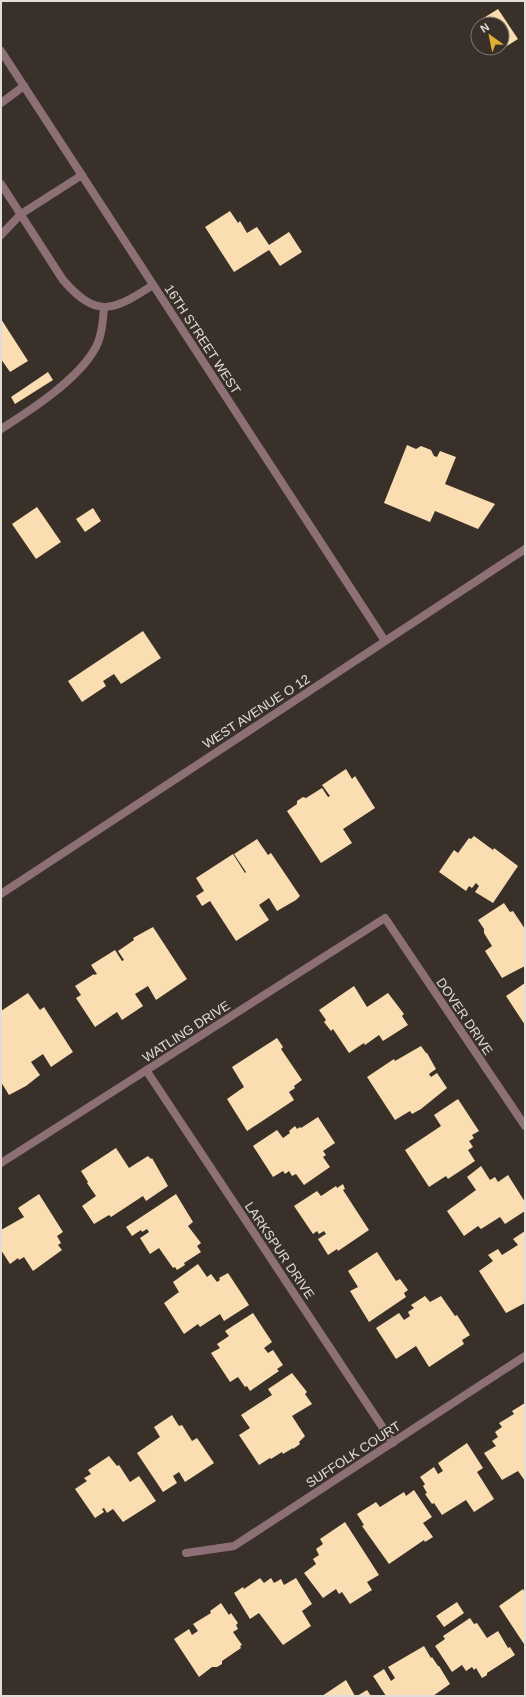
<svg xmlns="http://www.w3.org/2000/svg" width="526" height="1697" viewBox="0 0 526 1697" font-family="Arial,sans-serif">
<style>
.building{fill:#faddb0}
.lines{fill:none;stroke-linecap:round;stroke-linejoin:round}
.lane{stroke:#8d7075;stroke-width:8}
.street{stroke:#8d7075;stroke-width:8}
.labels{text-anchor:middle;stroke-width:4;stroke-linejoin:round;paint-order:stroke}
.street-label{font-size:13px;fill:#e2ddd8;stroke:#393129}
</style>
<rect width="100%" height="100%" fill="#393129"/>
<path class="building" d="M498,9L518,39L502,49V24H485L482,19Z
M230,211L238,223L240,221L247,233L257,227L269,245L289,232L302,252L280,266L269,250L234,272L205,227Z
M1,319L28,361L10,372L1,359Z
M48,372L53,380L15,404L11,397Z
M407,445L416,449L421,446L431,450L434,456L437,457L440,451L456,457L445,484L495,504L478,529L435,511L430,522L384,503Z
M37,507L61,542L36,559L12,524Z
M93,508L101,521L85,532L76,519Z
M143,631L161,658L121,684L114,674L103,681L106,686L82,702L68,681Z
M346,769L352,779L355,776L375,808L343,829L352,843L321,863L287,811L297,804V801L303,797L306,798L322,788L328,797L330,796L322,785Z
M474,836L493,850L494,848L518,866L493,903L475,892L479,886L476,883L472,888L469,886L466,891L439,872L454,850L458,853L469,838L471,839Z
M257,839L268,855L271,853L300,896L296,900L277,911L269,898L259,905L269,920L236,941L210,901L202,906L196,896L204,891L196,878L233,854L245,873L246,872L234,854Z
M504,903L510,912L513,911L525,929V966L502,978L485,951L492,946L484,933V929L478,920Z
M153,927L187,979L156,1000L148,986L135,994L143,1006L122,1020L117,1012L95,1027L76,998L81,995L75,986L94,974V975L97,974L91,965L115,950L122,961L124,960L118,951L134,940L133,938Z
M525,983V1025L506,996Z
M354,986L367,1007L388,993L404,1014L402,1016L408,1025L383,1041L379,1035L365,1045L364,1043L349,1053L333,1029L331,1031L324,1022L326,1020L319,1010Z
M28,993L40,1010L44,1007L73,1052L51,1067L43,1054L31,1062L40,1075L26,1086L9,1095L1,1082V1011Z
M277,1038L283,1047L281,1049L302,1080L294,1086L295,1088L289,1092L294,1100L247,1131L227,1099L244,1087L232,1067Z
M421,1046L426,1053H427L436,1069L429,1074L431,1077L437,1073L447,1088L421,1109L412,1114L410,1111L395,1120L367,1077L394,1059L395,1061Z
M458,1099L479,1131L472,1135L474,1138L469,1141L473,1147L468,1150L475,1161L448,1179L446,1176L429,1187L405,1150L441,1126L434,1115Z
M318,1117L335,1143L323,1151L326,1155L323,1157L330,1167L304,1185L296,1174L292,1176L289,1171L285,1174L283,1171L273,1177L253,1146L277,1130L283,1138L290,1133L289,1131L295,1126L297,1129L300,1127L301,1128Z
M116,1148L129,1168L148,1156L151,1159L152,1158L168,1186L146,1201L143,1196L111,1217L109,1215L94,1224L82,1206L96,1196L87,1183L88,1182L81,1171Z
M481,1166L490,1180L495,1177L498,1182L508,1175L525,1202V1211L505,1224L500,1217L481,1229L478,1226L464,1236L447,1211L476,1190L467,1177Z
M343,1184L345,1189L343,1190L369,1230L338,1251L337,1249L328,1255L318,1239L326,1234L324,1231L319,1234L317,1231L313,1234L294,1206L317,1191L321,1196L336,1186L337,1188Z
M39,1194L63,1232L57,1236L61,1243L58,1245L62,1250L33,1271L24,1257L19,1260L18,1258L10,1264L1,1250V1230L24,1217L18,1208Z
M176,1194L193,1222L188,1226L201,1243L197,1246L201,1252L184,1263L185,1265L177,1270L175,1267L173,1268L159,1248L150,1254L140,1238L149,1232L147,1229L142,1232L141,1230L132,1236L126,1227Z
M525,1231V1303L506,1313L479,1271L493,1261L488,1255L498,1249L502,1255L518,1245L513,1239Z
M377,1252L396,1281L400,1279L408,1290L404,1293L406,1297L369,1322L350,1291L358,1287L348,1271Z
M198,1264L207,1277L211,1274L217,1282L220,1280L219,1278L228,1273L249,1305L224,1321L220,1314L200,1327L198,1324L184,1334L164,1303L179,1292L173,1282Z
M425,1296L430,1302L441,1296L455,1316L457,1315L470,1335L462,1340L464,1344L429,1367L416,1346L396,1359L376,1328L399,1313L404,1320L410,1316L408,1312L414,1308L411,1305Z
M253,1313L272,1342L264,1348L268,1353L273,1350L283,1365L277,1369L279,1371L250,1391L247,1386L245,1387L238,1377L230,1382L211,1353L220,1348L217,1344L229,1336L225,1331Z
M292,1373L307,1392L305,1394L312,1404L292,1416L305,1436L299,1442L300,1444L293,1449V1448L283,1454L282,1452L271,1459L270,1458L259,1465L239,1435L250,1428L241,1415L272,1395L268,1389Z
M525,1403V1481L518,1471L502,1480L484,1453L496,1446L492,1441L498,1437L495,1432L502,1427L499,1423L514,1414L512,1411Z
M172,1415L179,1426L182,1425L192,1441L197,1438L214,1463L185,1482L179,1472L173,1476L177,1483L163,1492L137,1453L160,1437L154,1427Z
M467,1443L483,1468L477,1472L494,1499L474,1512L466,1500L442,1515L434,1503L432,1504L425,1494L427,1493L423,1486L425,1484L420,1477L434,1467L438,1474L443,1471L438,1463Z
M109,1456L117,1466L119,1465L130,1482L139,1476L156,1501L123,1522L113,1509L107,1513L104,1508L102,1509L104,1512L95,1518L75,1489L87,1481L84,1478L91,1474L88,1470Z
M414,1490L432,1517L423,1523L433,1537L425,1542L424,1540L389,1564L362,1526L364,1525L357,1514L376,1502L380,1507L404,1492L406,1496Z
M345,1522L379,1575L367,1582L372,1590L350,1604L342,1592L339,1594L336,1589L323,1598L304,1573L316,1564L313,1559L319,1555L316,1549L323,1544L320,1539Z
M260,1578L264,1583L271,1578L274,1583L281,1579L284,1585L296,1578L312,1604L302,1611L311,1626L283,1645L259,1613L250,1619L234,1593L243,1587L244,1589Z
M523,1589L524,1591L525,1590V1643L524,1644L499,1606Z
M457,1602L464,1613L444,1627L436,1616Z
M221,1603L229,1615L231,1613L238,1623L236,1625L238,1629L233,1632L242,1645L240,1646L241,1648L222,1661V1664L217,1667H212L199,1677L174,1639L189,1629L192,1635L198,1631L193,1624L211,1613L210,1611Z
M470,1618L474,1624L477,1623L487,1638L498,1631L508,1648L510,1647L515,1655L487,1673V1675L482,1678L476,1668L474,1670L472,1667L466,1671L462,1665L452,1672L435,1646L445,1639L443,1636Z
M424,1646L431,1658L432,1657L438,1666H439L450,1684L433,1696H386L373,1676L384,1669L391,1681L395,1678L388,1667Z
M346,1680L355,1696H322Z
M367,1690L371,1696H357Z"/>
<g class="lines">
<path class="lane" d="M1,103L24,86
M1,184L63,280C97,319 113,311 153,285
M1,235L21,214L82,175
M1,429C31,410 79,379 96,347C102,335 103,320 104,307"/>
<path class="street" d="M1,51L385,641
M1,894L525,549
M146,1070L393,1443
M1,1163L385,918L525,1126
M186,1553L234,1546L525,1356"/>
</g>
<g class="labels">
<g class="street-label">
<text transform="translate(203 339) rotate(57)" y="5">16TH STREET WEST</text>
<text transform="translate(256 711) rotate(-33)" y="5">WEST AVENUE O 12</text>
<text transform="translate(465 1016) rotate(56)" y="5">DOVER DRIVE</text>
<text transform="translate(186 1031) rotate(-33)" y="5">WATLING DRIVE</text>
<text transform="translate(280 1250) rotate(56)" y="5">LARKSPUR DRIVE</text>
<text transform="translate(353 1454) rotate(-33)" y="5">SUFFOLK COURT</text>
</g>
</g>
<rect width="526" height="1697" fill="none" stroke="#e2ddd8" stroke-width="4"/>
<g transform="translate(490 36) rotate(327)"><circle r="19" fill="#393129" stroke="#7d766f"/>
<path d="M0-3L7 15L0 10L-7 15Z" fill="#e0b034"/>
<text y="-6" font-size="11" font-weight="bold" text-anchor="middle" fill="#e2ddd8">N</text>
</g>
</svg>
